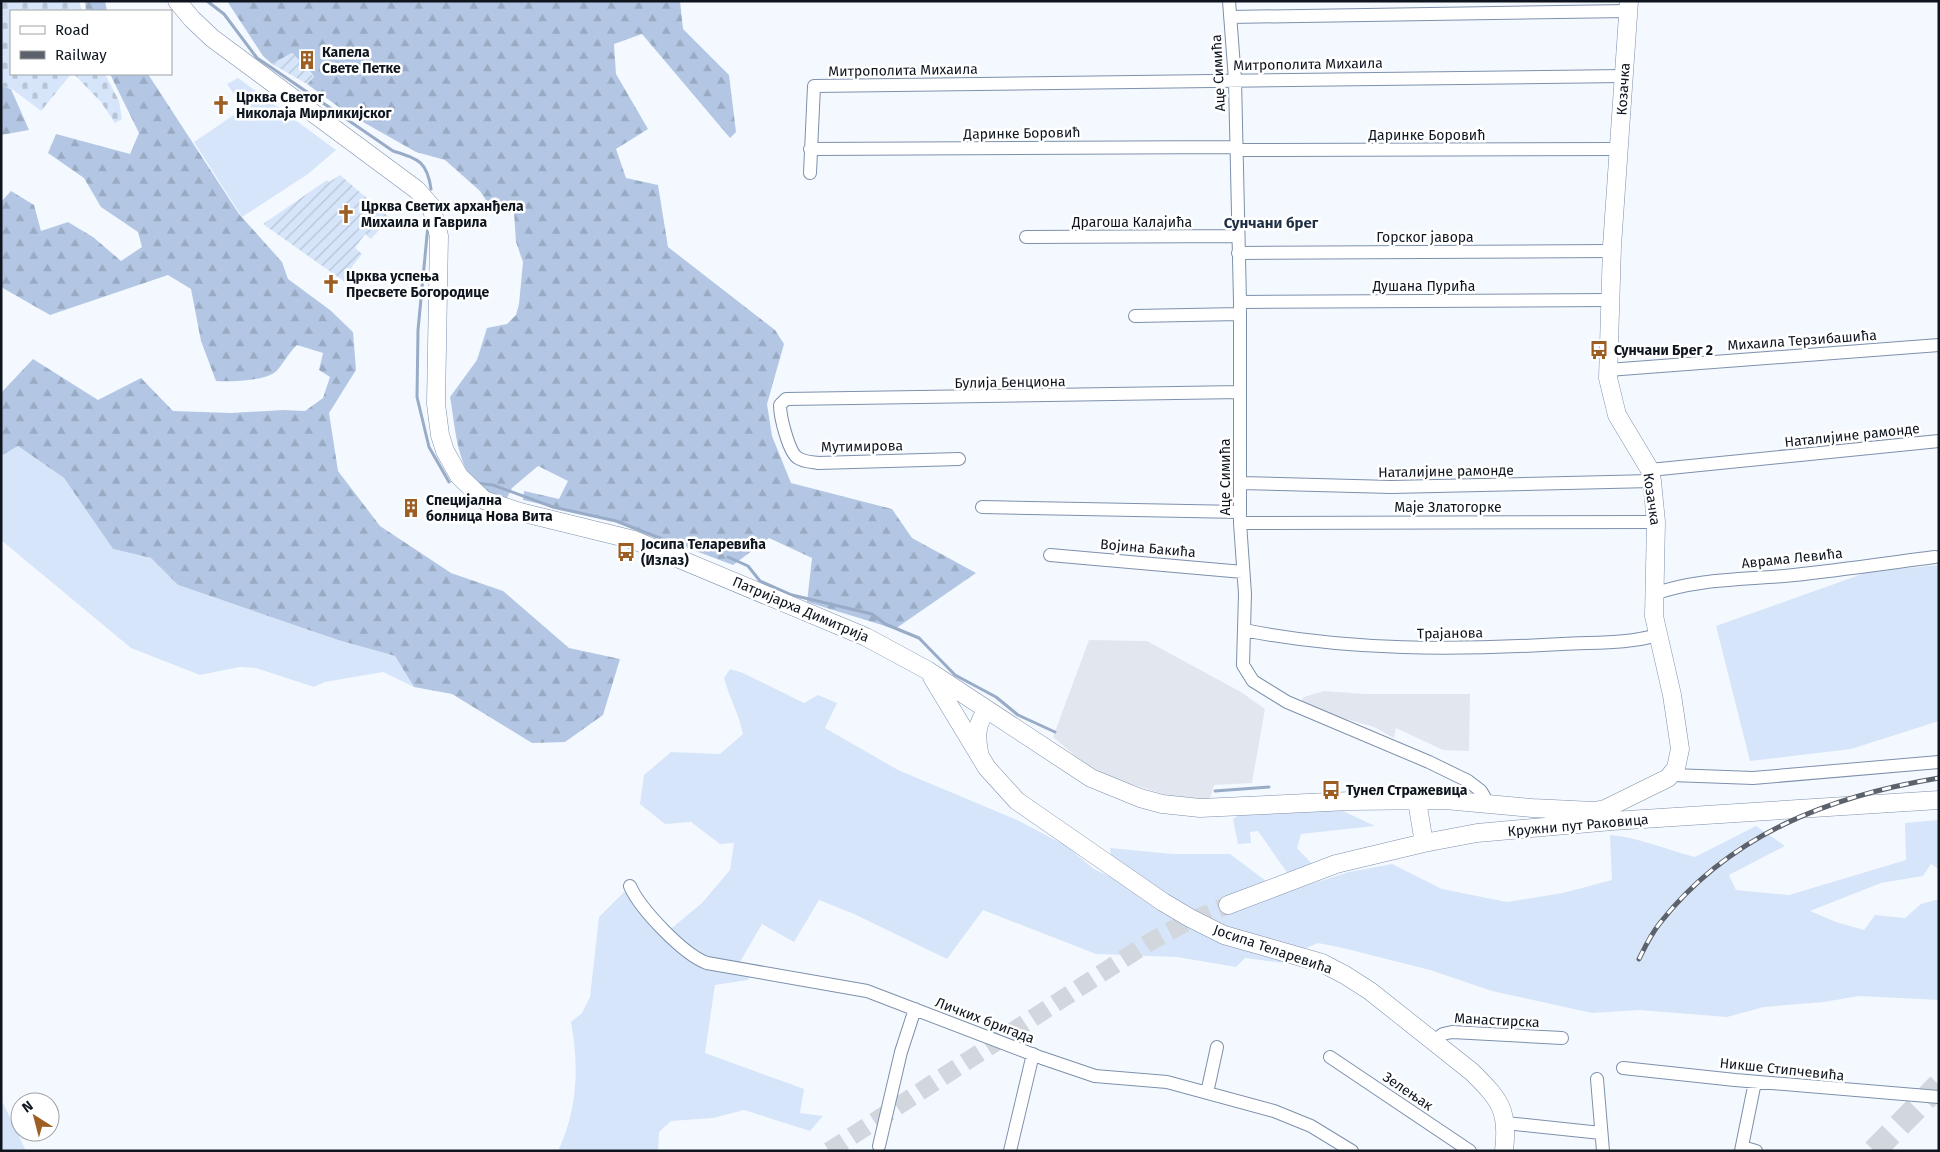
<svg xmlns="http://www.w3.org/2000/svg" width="1940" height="1152" viewBox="0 0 1940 1152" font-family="'Fira Sans',sans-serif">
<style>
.built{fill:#e2e7ef}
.grass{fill:#d7e5fa}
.forest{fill:url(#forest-firs)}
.cemetery{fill:url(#cemetery-stones)}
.garden{fill:url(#garden-furrows)}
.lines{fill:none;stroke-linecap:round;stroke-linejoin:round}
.stream{stroke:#98acc8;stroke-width:3}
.secondary-tunnel{stroke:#d2d7dd;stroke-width:18;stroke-dasharray:18 9;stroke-linecap:butt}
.highway-tunnel{stroke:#d2d7dd;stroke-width:24;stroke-dasharray:24 12;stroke-linecap:butt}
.street-casing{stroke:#7d90ac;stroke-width:14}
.secondary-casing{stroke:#7d90ac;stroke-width:19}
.street{stroke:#fff;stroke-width:12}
.secondary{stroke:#fff;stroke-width:18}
.rail-casing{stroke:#5c626b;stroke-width:5}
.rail{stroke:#fff;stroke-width:3;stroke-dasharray:9;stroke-linecap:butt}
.labels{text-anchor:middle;stroke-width:5;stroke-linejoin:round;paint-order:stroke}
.poi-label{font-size:14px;font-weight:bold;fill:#0e151f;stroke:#fff;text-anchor:start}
.street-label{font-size:14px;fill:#0e151f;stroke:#fff}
.neighbourhood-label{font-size:15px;font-weight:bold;fill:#1f2f45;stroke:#fff}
</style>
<defs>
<pattern id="forest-firs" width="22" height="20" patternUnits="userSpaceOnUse" patternTransform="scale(1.25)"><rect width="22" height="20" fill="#b3c7e4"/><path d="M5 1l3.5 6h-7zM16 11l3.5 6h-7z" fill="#99aac3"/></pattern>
<pattern id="cemetery-stones" width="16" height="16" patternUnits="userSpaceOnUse" patternTransform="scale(1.25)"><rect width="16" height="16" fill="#d7e5fa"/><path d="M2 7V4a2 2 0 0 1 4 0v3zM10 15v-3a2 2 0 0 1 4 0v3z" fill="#b7c4d6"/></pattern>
<pattern id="garden-furrows" width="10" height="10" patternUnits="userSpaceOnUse" patternTransform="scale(1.25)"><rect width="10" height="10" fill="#d7e5fa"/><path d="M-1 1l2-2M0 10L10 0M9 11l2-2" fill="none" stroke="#b7c4d6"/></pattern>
</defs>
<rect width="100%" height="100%" fill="#f4f9ff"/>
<path class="built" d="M1089,640L1147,641L1241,692L1265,709L1252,783L1214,785L1209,803L1182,800L1109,777L1080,760L1053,737Z
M1324,691L1366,694H1470L1469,751L1443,750L1396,728L1394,738L1374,727L1298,705L1304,697Z"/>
<path class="grass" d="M238,78L336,150L308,174L242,217L194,142L244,108L227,84Z
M18,446L64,478L113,549L151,558L178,585L338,640L395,656L414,687L383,672L325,682L314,687L256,668L240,667L200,675L131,648L1,540V456Z
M1939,565V721L1851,749L1750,761L1716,626L1868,572Z
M730,669L743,673L804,703L818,695L837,703L825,728L898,770L1017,820L1065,845L1094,869L1114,879L1110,848L1173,854H1230L1282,893L1349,872L1392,864L1442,889L1507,902L1563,893L1612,880L1610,835C1637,837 1668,850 1695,857L1756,826L1785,846L1729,875L1736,890L1789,895L1906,860L1905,823L1939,820V869L1931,864L1923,876L1881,883L1810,911L1836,922L1864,930L1875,915L1905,918L1921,904L1939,899V1000L1859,996L1824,1002L1764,1007L1727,1017L1639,1010L1592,1013L1492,991L1430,970L1343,948L1318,943L1304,949L1298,965L1245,958L1236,967L1177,957L1096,954L983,910L947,959L854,914L819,900L794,942L762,924L737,967L752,970L748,980L715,985L705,1053L804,1089L800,1113L823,1116L810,1131L744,1110L713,1118L671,1121L659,1132L658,1151H558C578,1108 579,1067 571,1022L582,1013L590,997L599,917L630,886L667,932L702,903L730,870L734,843L720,844L691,822L665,824L640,804L644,775L671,752L720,754L743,734C739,714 729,697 724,678Z
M1332,806L1375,826L1301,834L1297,848L1315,867L1288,874L1258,831L1250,832L1251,843L1238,844L1233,819L1241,813Z
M1,1102L3,1103L26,1151H1Z"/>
<path class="forest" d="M85,1H105L107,11H86Z
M227,1H680L683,29L729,75L736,132L730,138L642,34L614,44L616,74L648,129L616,149L626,178L658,185L668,247L775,330L784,344L767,404L772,436L791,483L892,509L912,538L976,573L895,629L807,602L812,558L769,538L733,565L616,521L523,500L524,491L559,499L568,481L538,466L512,488L506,500C501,498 493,497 488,493C456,475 456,429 450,397L477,360L487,328L507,324L516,315L519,304L523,262L516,242L514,212L493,211L480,191L445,160L416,152L347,113L307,84L314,76L292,53L272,64L263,56Z
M110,74H148L239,214L282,262L288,279L330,310L353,332L356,370L329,413L338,471L380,526L451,573L503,591L569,648L620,659L603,715L565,742L532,743L452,694L414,687L395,656L338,640L178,585L151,558L113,549L64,478L18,446L1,456V393L33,359L98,400L141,378L173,411L231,413L283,410L305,411L323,398L330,377L319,370L323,353L297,345C288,353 282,367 274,373C262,381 231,382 216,381L201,341L191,289L168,275L50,315L1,287V202L11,191L34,205L41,231L68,222L93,237L121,261L142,247L138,232L101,207L84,178L48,153L56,134L130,154L139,133Z
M1,86L11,89L29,130L1,135Z"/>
<path class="cemetery" d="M1,1H79L82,11H11V74H71L41,111L12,89L1,86Z
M74,74H105L119,101L122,119L115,123L101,102Z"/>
<path class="garden" d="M292,53L314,77L307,84L272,64Z
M340,175L390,218L371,239L365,234L355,248L362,254L351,268L362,277L352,287L263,224L327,180L329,182Z"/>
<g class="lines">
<path class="stream" d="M207,1L224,14L257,58L272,68L393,151C418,159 427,161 431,189
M428,225L418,330L417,397L429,447L449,482
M476,483L493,485L553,507L616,521L680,546
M728,557L748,566L760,581L792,595L872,614L885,624L919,638L955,675L996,697L1018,715L1055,732
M1215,791L1269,787"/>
<path class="secondary-tunnel" d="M829,1151L1148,943L1185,923L1228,905"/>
<path class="highway-tunnel" d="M1874,1151L1939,1085"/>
<g class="street-casing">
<path id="street" d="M1229,1L1235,80L1240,302V523L1245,594L1243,665L1253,681L1287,702L1429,762L1468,781L1481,791L1484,796V805
M1230,17L1629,11
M810,149L1235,147
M1236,150L1618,149
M810,173L814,86L1624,76
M1026,237L1237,236
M1238,253L1611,251
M1240,302L1609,300
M1135,316L1240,314
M1608,370L1939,345
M959,459L818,463C812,462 804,462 798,458C789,453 780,417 780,405L786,399L1240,392
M1650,470L1939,441
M1240,483L1391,487L1652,481
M982,507L1240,512
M1240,523L1656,522
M1050,555L1243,572
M1654,594C1699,578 1746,580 1794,575C1841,570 1888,563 1935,557
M1244,630C1349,651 1456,650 1562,644C1593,642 1628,644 1657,635
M1672,775L1753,778L1939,762
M630,886C640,909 684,955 707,963L867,991L1042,1058L1095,1076L1167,1082L1274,1111L1311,1126L1352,1151
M1434,1041L1443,1034L1452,1032L1562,1038
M1330,1057L1470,1151
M1623,1068L1735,1080L1939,1097
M1597,1079L1603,1151
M1207,1093L1217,1047
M1506,1123L1601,1133
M879,1146L901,1052L915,1009
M1742,1147L1756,1151
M1010,1151L1033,1054
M1741,1151L1755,1082"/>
</g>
<g class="secondary-casing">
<path id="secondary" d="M177,1L192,19L212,38L417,190L431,206L439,236L436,404L440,435L445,451L459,476L484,500L520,512L634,540L866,637L927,670L1091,778L1140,798L1162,804L1200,808L1350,801L1445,800L1532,808L1594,811L1605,809L1668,778L1676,768L1680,749L1672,695L1654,616L1656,522L1652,481L1650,470L1617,415L1608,378L1612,246L1629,1
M932,677L987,768L1017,801L1163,902L1190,918L1224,935L1322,963L1345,975L1370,991L1472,1072C1500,1100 1509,1110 1504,1151
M979,752C976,736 976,724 987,710
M1417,801L1424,843
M1228,905L1336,864L1424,843L1477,833L1612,821L1939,800"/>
</g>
<use href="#street" class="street"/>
<use href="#secondary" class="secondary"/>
<g class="rail-casing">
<path id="rail" d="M1639,959C1645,947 1651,934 1660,923C1730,834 1830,796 1939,778"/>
</g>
<use href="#rail" class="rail"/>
</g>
<defs>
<g id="building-bare" transform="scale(1.5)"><path d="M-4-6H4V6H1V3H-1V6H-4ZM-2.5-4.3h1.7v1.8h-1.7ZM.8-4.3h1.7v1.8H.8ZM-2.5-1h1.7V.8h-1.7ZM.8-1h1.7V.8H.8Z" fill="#9c5e23" stroke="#fff" stroke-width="2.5" paint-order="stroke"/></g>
<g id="church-bare" transform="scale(1.5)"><path d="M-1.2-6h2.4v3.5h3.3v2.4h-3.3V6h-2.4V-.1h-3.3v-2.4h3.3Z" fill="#9c5e23" stroke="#fff" stroke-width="2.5" paint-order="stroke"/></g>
<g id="bus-bare" transform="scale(1.5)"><path d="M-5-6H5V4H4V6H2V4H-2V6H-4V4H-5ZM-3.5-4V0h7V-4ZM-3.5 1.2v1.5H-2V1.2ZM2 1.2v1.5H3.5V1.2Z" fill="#9c5e23" stroke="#fff" stroke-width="2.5" paint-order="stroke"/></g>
</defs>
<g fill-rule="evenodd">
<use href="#building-bare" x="307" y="60"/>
<use href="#church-bare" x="221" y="105"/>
<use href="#church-bare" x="346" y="214"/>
<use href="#church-bare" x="331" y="284"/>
<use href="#bus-bare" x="1599" y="350"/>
<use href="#building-bare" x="411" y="508"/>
<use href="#bus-bare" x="626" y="552"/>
<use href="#bus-bare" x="1331" y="790"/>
</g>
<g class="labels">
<g class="poi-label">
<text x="322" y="57">Капела<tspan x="322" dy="16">Свете Петке</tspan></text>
<text x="236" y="102">Црква Светог<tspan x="236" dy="16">Николаја Мирликијског</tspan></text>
<text x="361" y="211">Црква Светих арханђела<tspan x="361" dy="16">Михаила и Гаврила</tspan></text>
<text x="346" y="281">Црква успења<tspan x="346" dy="16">Пресвете Богородице</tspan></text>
<text x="1614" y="355">Сунчани Брег 2</text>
<text x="426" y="505">Специјална<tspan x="426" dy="16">болница Нова Вита</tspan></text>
<text x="641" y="549">Јосипа Теларевића<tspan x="641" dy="16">(Излаз)</tspan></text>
<text x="1346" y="795">Тунел Стражевица</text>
</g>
<g class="street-label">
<text transform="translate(1308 64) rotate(-1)" y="5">Митрополита Михаила</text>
<text transform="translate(903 70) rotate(-1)" y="5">Митрополита Михаила</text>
<text transform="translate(1218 73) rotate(-93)" y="5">Аце Симића</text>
<text transform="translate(1623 89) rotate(-86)" y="5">Козачка</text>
<text transform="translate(1022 133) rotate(-1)" y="5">Даринке Боровић</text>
<text x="1427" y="140">Даринке Боровић</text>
<text x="1132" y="227">Драгоша Калајића</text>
<text x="1425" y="242">Горског јавора</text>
<text x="1424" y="291">Душана Пурића</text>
<text transform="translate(1802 340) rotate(-4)" y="5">Михаила Терзибашића</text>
<text transform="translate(1010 382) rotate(-1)" y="5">Булија Бенциона</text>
<text transform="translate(1852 435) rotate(-6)" y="5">Наталијине рамонде</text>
<text transform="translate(862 446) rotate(-1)" y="5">Мутимирова</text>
<text transform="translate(1446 471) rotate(-1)" y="5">Наталијине рамонде</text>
<text transform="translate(1225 477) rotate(-90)" y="5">Аце Симића</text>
<text transform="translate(1652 499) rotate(82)" y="5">Козачка</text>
<text x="1448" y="512">Маје Златогорке</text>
<text transform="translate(1148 548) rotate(5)" y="5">Војина Бакића</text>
<text transform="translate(1792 558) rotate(-6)" y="5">Аврама Левића</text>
<text transform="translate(801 609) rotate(23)" y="5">Патријарха Димитрија</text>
<text transform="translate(1450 633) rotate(-1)" y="5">Трајанова</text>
<text transform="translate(1578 825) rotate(-5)" y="5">Кружни пут Раковица</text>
<text transform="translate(1273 949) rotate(19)" y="5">Јосипа Теларевића</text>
<text transform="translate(985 1020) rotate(21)" y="5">Личких бригада</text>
<text transform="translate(1497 1020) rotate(3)" y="5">Манастирска</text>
<text transform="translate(1782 1069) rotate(6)" y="5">Никше Стипчевића</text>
<text transform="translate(1408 1091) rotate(34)" y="5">Зелењак</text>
</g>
<g class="neighbourhood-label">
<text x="1271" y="228">Сунчани брег</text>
</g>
</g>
<rect width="1940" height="1152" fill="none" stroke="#0e151f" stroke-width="5"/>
<rect x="10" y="10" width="162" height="65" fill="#ffffff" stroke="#9fa1a5"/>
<rect x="20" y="26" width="25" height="8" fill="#ffffff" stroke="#9fa1a5"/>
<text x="55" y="35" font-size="15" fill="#0e151f">Road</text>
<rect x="20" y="51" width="25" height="8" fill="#5c626b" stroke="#9fa1a5"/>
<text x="55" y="60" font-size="15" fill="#0e151f">Railway</text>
<g transform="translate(35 1117) rotate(324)"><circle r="24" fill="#ffffff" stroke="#9fa1a5"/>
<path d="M0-4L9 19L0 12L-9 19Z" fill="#9c5e23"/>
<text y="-8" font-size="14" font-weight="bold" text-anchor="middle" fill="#0e151f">N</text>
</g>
</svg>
